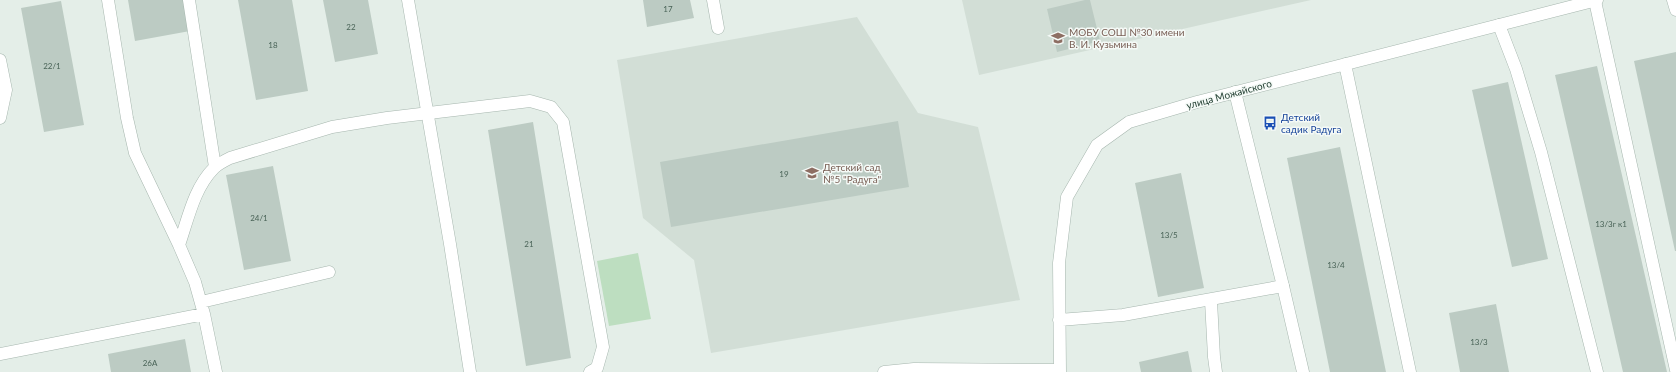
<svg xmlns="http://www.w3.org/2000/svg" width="1676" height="372" viewBox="0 0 1676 372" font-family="Lato,sans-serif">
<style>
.built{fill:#d2ded6}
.green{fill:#bddec0}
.building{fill:#bccbc3}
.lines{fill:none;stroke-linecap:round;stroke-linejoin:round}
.service-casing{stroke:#a6b6ae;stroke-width:13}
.minor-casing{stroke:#a6b6ae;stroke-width:13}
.service{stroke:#fff;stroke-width:12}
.minor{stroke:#fff;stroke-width:12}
.labels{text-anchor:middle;stroke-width:3;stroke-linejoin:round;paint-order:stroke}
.number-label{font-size:8px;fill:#496357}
.education-label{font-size:10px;fill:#785e54;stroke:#f5faf7;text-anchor:start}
.street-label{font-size:10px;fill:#234033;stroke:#f5faf7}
.transit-label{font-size:10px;fill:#164399;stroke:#f5faf7;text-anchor:start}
</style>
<rect width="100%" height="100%" fill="#e4eee8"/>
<path class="built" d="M962,0H1311L979,75Z
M857,17L918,113L978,127L1020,300L711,353L694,260L643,218L617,60Z"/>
<path class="green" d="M638,253L651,319L609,326L597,261Z"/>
<path class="building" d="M128,0H184L190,31L135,41Z
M238,0H292L308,91L256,100Z
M323,0H368L378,54L335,62Z
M643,0H690L694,18L647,27Z
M1085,0H1090L1100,41L1057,52L1047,9Z
M61,1L84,125L44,132L21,8Z
M1676,52V251H1675L1634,61Z
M1597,66L1667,372H1623L1555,75Z
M1508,82L1548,259L1512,267L1472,90Z
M898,121L909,187L671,227L660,162Z
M533,122L571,358L526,366L488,130Z
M1340,147L1386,372H1330L1287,158Z
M273,166L291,261L244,270L226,175Z
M1181,173L1204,288L1158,297L1135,183Z
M1496,304L1509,372H1460L1449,313Z
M185,339L191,372H111L108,354Z
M1188,351L1192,372H1141L1139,362Z"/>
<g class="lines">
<g class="service-casing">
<path id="service" d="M108,0L127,118L135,153L179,245L195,282L204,314L216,372
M189,0L215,167
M713,0L718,28
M1673,0L1676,10
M1595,1L1676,370
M1499,25L1516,69L1541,152L1597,372
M0,60L6,90L0,118
M1235,92L1283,286L1303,372
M179,245C188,219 194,188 214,168C218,164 224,161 230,158L332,127L387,118L530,101L551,107L563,122L603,347L597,368L590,372
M1211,301L1214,357L1216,372
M201,302L329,272
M0,354L204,314"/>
</g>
<g class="minor-casing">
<path id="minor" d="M408,0L450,244L470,372
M1345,64L1410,372
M1059,320L1123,315L1283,286
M884,372L914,369L1059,370
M1060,372L1059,263L1067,197L1097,145L1129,122L1197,102L1597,0"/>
</g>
<use href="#service" class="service"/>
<use href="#minor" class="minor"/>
</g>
<defs>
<g id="school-bare" transform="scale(1.08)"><path d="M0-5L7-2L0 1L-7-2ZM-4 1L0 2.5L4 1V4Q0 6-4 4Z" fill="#8d6e63" stroke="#f5faf7" stroke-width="2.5" paint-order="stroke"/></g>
<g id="bus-bare" transform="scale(1.08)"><path d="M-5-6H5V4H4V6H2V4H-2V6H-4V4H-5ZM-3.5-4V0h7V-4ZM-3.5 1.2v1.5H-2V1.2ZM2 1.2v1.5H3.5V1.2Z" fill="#1a4fb4" stroke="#f5faf7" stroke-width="2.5" paint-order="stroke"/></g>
</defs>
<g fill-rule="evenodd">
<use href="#school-bare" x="1058" y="38"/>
<use href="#bus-bare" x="1270" y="123"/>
<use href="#school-bare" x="812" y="173"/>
</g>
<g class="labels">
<g class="number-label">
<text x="668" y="12">17</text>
<text x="351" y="30">22</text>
<text x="273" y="48">18</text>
<text x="52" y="69">22/1</text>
<text x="784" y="177">19</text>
<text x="259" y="221">24/1</text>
<text x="1611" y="227">13/3г к1</text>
<text x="1169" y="238">13/5</text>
<text x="529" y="247">21</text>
<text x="1336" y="268">13/4</text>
<text x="1479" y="345">13/3</text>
<text x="150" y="366">26А</text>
</g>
<g class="education-label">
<text x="1069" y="36">МОБУ СОШ №30 имени<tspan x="1069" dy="12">В. И. Кузьмина</tspan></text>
<text x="823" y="171">Детский сад<tspan x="823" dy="12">№5 "Радуга"</tspan></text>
</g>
<g class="street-label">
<text transform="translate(1229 94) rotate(-15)" y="4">улица Можайского</text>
</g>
<g class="transit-label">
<text x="1281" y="121">Детский<tspan x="1281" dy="12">садик Радуга</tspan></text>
</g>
</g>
</svg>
